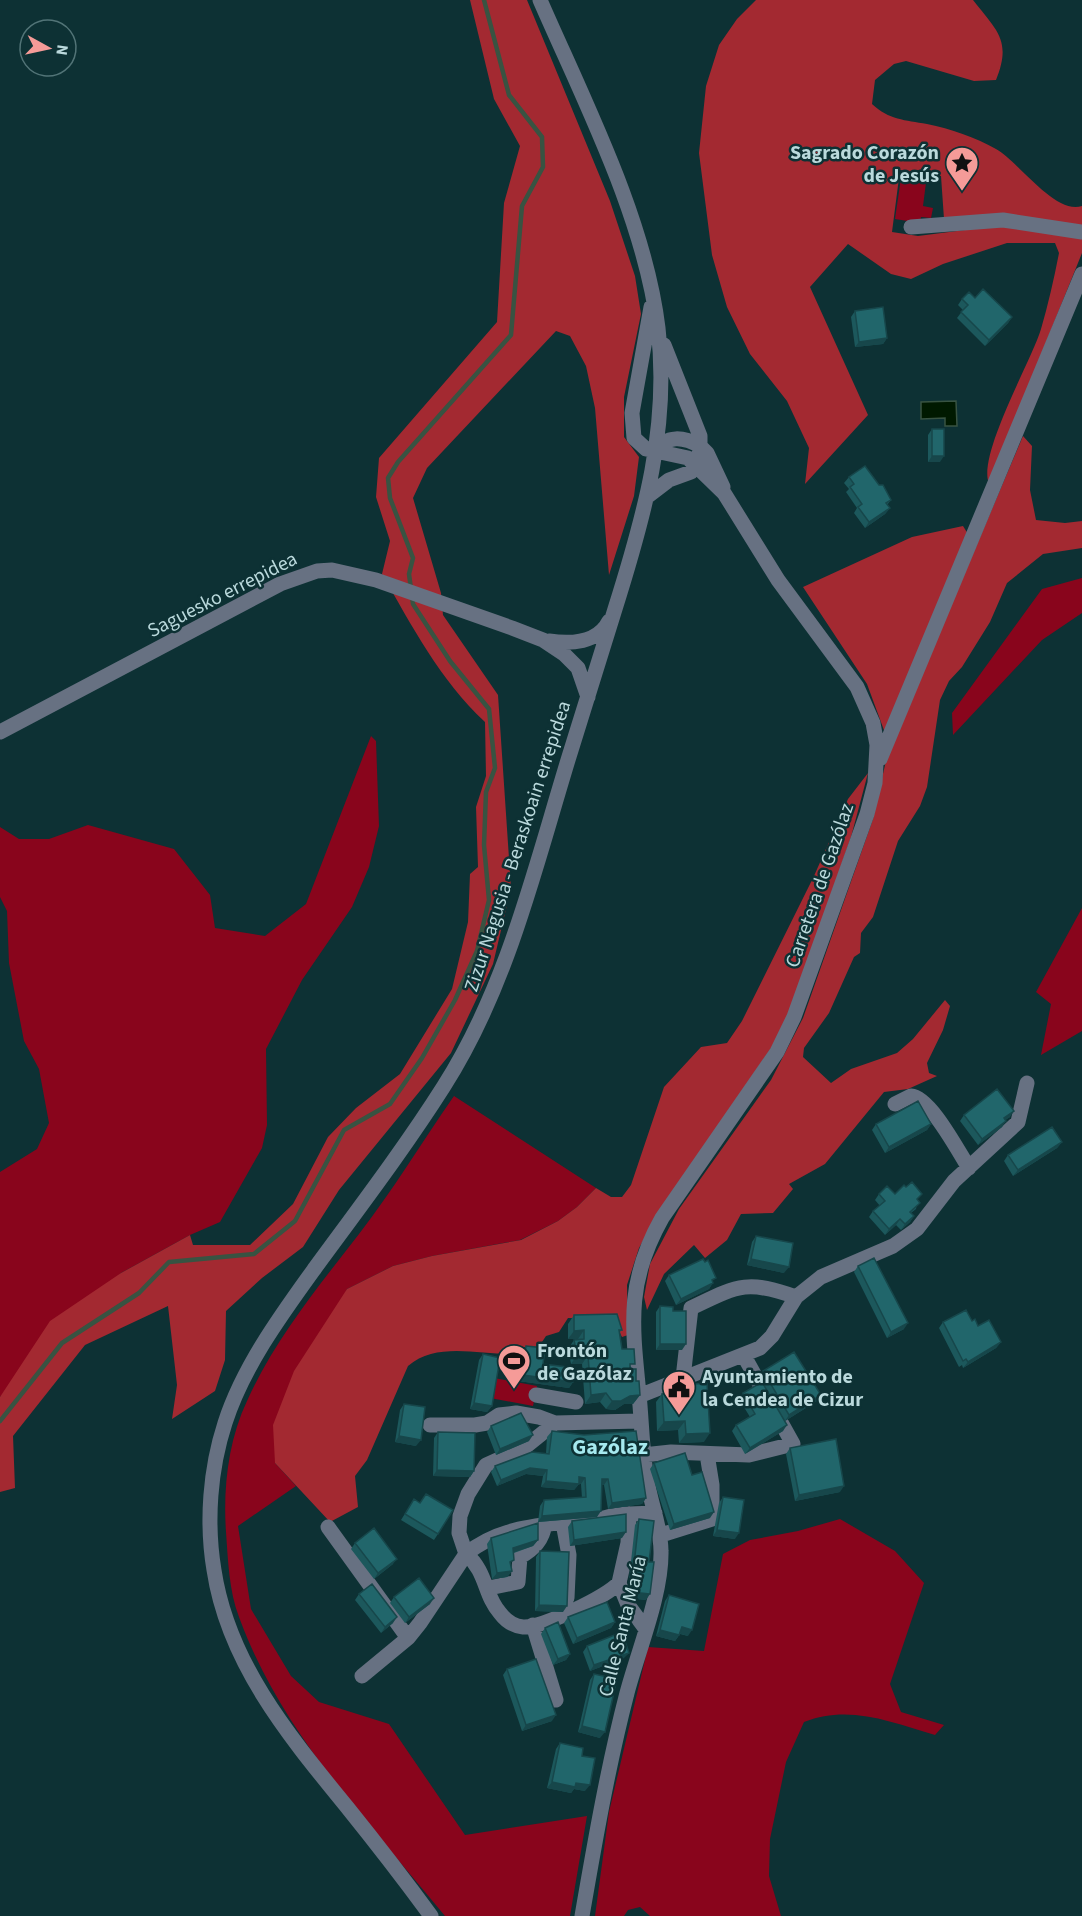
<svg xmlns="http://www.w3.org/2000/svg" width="1082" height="1916" viewBox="0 0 1082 1916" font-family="'Source Sans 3',sans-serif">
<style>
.green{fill:#89051c}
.forest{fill:#a32931}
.water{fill:#001900;stroke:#385342;stroke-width:1.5}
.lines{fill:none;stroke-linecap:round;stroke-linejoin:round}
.stream{stroke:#385342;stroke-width:4.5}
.minor{stroke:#677182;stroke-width:15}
.wall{fill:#1c585c}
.shaded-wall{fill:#17474b}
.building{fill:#21666b;stroke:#17474b;stroke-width:1.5}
.labels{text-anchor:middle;stroke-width:5;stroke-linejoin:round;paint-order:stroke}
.poi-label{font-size:20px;font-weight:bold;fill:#bad9dc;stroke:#0d3134;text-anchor:start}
.street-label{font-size:20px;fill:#bad9dc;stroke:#0d3134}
.quarter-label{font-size:22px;font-weight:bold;fill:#a6e9ef;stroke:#0d3134}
</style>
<rect width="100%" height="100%" fill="#0d3134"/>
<path class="green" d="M902,171L927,175L923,206L933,208L931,218L921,217L920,223L895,219Z
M1082,578V613L1042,640L953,735L952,713L1042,589Z
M371,736L376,741L379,826L369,867L352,907L302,980L266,1049L267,1125L262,1148L220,1222L190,1235L121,1273L0,1397V1172L37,1149L49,1123L39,1069L24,1041L9,963L7,911L0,897V827L19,839H49L88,825L174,849L210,895L215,928L265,936L306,904Z
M1082,908V1031L1041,1055L1051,1004L1036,992Z
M454,1096L596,1188L577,1207L558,1221L520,1240L432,1256L393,1266L347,1289L275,1463L296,1486L238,1526L251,1609L291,1676L319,1702L389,1724L465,1835L587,1816L570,1916H445C369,1823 281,1732 239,1617C229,1591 228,1560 226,1532C223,1489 228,1441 247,1401C275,1339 318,1287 359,1234C393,1190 422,1142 454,1096Z
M494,1378L537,1386L533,1406L490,1398Z
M840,1519L895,1551L924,1583L890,1684L901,1712L944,1725L935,1735C891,1722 849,1704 804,1722L786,1762L770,1839L769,1876L781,1916H650L640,1907L628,1910L624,1916H595L609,1812L648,1647L704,1651L723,1554L750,1540L798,1531Z"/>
<path class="forest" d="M470,0H527L610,201L635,276L641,314L624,397V437L639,457L634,496L609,575L595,408L586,366L570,336L556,331L427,468L413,498L441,593L443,615L498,695L511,888L493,964L451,1053L339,1190L303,1247L262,1278L226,1311L225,1360L215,1391L172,1419L177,1385L168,1306L85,1345L13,1436L15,1488L0,1492V1397L50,1321L121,1273L190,1235L193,1245H250L293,1204L328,1137L356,1108L400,1074L452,989L468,922L470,874L478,867L476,807L486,776L485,722C440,680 412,626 382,574L390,541L376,497L379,458L497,322L504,203L520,146L494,99Z
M756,0H973C997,31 1012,40 996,80L974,81L906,61L894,64L875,80L872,104C889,120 905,120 927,124C951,129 975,137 996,149C1019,162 1055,215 1082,206V228L944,219L941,176L900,170L892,232L918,236L1004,225L1082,237V253L989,484C977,455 1031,362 1041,329C1048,305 1054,279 1059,253L1055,243H1007L943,264L911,279L891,274L848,244L810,287L868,415L805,484L809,448L787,401L750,354L727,307L712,255L699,153L706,86L719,45L737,19Z
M1023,436L1032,446L1030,490L1036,520L1065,523L1082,521V548L1043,554L1007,583L990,622L962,667L949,681L940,700L927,787L920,806L898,841L873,917L861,933L860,953L854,957L829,1013L804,1048L803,1057L831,1083L851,1069L897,1053L913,1039L945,1000L950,1006L943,1030L927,1063L929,1073L937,1076L908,1089L884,1092L825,1164L789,1184L793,1189L773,1213L741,1214L727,1240L705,1258L694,1245L664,1274L647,1310L644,1297L650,1264L679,1209L771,1080L803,1018L873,819L887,756Z
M963,526L968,534L885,733L867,684L803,587L912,537Z
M868,773L851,837L791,1010L774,1044L660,1210L639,1248L627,1285L628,1335L622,1337L615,1323L608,1319L568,1318L559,1332L546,1336L538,1348L522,1347L515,1354C479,1355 437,1341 408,1366L367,1460L355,1476L358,1507L330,1522L275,1463L273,1425L294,1371L347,1289L393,1266L432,1256L521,1240L558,1221L577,1207L596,1188L611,1197H622L631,1185L664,1087L701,1047L727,1043L742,1021L814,876L848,799Z"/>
<path class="water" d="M956,401L957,426H945V418L921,419V402Z"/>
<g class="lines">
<path class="stream" d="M0,1421L62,1343L139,1293L169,1262L254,1254L295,1221L344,1130L390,1104L422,1058L455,1000L477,951L489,900L484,845L486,792L495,768L489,709L450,661L413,604L409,574L413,558L390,498L388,478L398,462L511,335L522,206L543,167L542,137L509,95L484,0"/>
<path class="minor" d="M911,227L1003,220L1082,232
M664,345L700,436V446L707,453L723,487
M648,496L669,480L691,472L699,457L700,446C684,437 666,434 656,452
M549,641C570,644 598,643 609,621
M0,732L280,584L317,571L332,570L376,580L512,628L543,640L564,654L578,668L588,697
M880,759L1082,274
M895,1104L911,1096C930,1097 958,1151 969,1168
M683,1378L691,1308C737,1286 746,1279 796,1297
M536,1395L576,1402
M639,1396L760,1348L772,1336L796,1297L821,1277L893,1246L917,1229L954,1181L1018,1122L1027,1083
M430,1425H475L487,1423L499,1415L516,1413L539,1417L555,1423L639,1421
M643,1455L671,1452L749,1455L793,1444L744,1356
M629,1514L628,1543L619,1583C605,1597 543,1628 523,1627C513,1626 506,1621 500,1613C484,1595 487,1572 466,1554C504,1523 554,1524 600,1519C618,1513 636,1514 655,1513
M563,1523L569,1555L567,1598
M328,1527L408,1638
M661,1535L712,1519V1485L707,1454
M619,1583L628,1605L645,1628
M489,1588L518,1582L520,1557C534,1549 543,1540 545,1523
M533,1625L556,1700
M362,1676L408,1638L420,1623L466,1554L459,1533L460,1516L468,1494L486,1465L524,1448L555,1423
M431,1916C404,1879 376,1843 347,1807C289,1736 228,1663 214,1570C206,1522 210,1469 225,1423C243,1367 281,1315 315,1268C359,1208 404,1149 444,1086C507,987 534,871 568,760C584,710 599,659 615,609C644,517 670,426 658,328C645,219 584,101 540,0
M582,1916C595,1841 608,1766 627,1693C638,1651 662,1594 661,1551C661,1529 652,1507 648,1485C642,1455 642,1424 639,1394C632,1324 626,1282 662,1218L777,1052L794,1017L867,814L875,783L877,745L873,723L857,687L778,580L724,493L688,458L646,449L634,438L632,413L651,307"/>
</g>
<path class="wall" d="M975,298L1012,317L1008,323L985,346L957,318L963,310L958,305L962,299Z
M855,311L887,338L883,344L855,347L851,317Z
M932,429L940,462H928V435Z
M849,477L891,500L887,505L890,508L885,514L865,528L854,513L857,508L846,492L849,489L844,483Z
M964,1115L1010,1117L1005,1120L1002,1127L978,1145L960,1121Z
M876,1124H931L927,1130L885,1153L872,1130Z
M1062,1142L1057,1148L1013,1176L1004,1161L1008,1155Z
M879,1194H895L918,1200L916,1209L911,1213L914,1216L910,1222L901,1230L896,1225L885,1235L869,1217L873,1211L880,1206L875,1200Z
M756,1236L784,1273L747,1265L752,1242Z
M858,1266L904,1329L887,1338L854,1272Z
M669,1275L713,1282L709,1289L676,1305L665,1281Z
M660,1306L673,1311L682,1350H656V1312Z
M574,1315L622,1330L620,1332L622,1349L632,1369L636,1381L640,1395L633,1404H624L615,1410L606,1409L600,1402L585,1404L582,1364H571L568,1349L574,1340H578V1339H568V1324Z
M972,1321L1001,1342L996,1348L963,1368L962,1365L959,1367L939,1328L943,1322Z
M526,1346L543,1364L573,1382L569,1388L518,1381L522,1352Z
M483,1354L492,1406L487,1412L470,1409L479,1360Z
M763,1371L821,1395L817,1401L785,1421L783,1431L745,1454L732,1431L736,1425L750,1417L739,1399L743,1393L762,1382L758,1377Z
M682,1385L704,1442L679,1443L678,1430L657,1431L656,1402L662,1394L677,1393Z
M404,1404L416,1446L395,1442L400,1410Z
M491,1426L529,1441L496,1455L487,1432Z
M552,1431L646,1498L642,1504L608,1509L604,1485H602L597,1517L538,1522L540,1506L544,1500L582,1498L581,1484H579L574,1490L541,1487L543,1476L526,1474L497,1486L491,1472L495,1466L546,1453L547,1437Z
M438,1432L474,1471L470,1477L433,1476L434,1438Z
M790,1448L840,1492L795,1501L786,1454Z
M654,1463L692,1475L710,1518L670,1530L650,1469Z
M723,1497L735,1539L713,1536L719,1503Z
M414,1499L438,1534L434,1540L401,1520Z
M639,1519L649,1562L646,1600L627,1598L635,1525Z
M572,1521L622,1538L570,1546L568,1527Z
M491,1538L538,1540L533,1546L514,1553L510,1565L512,1571L507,1577L492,1579L487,1544Z
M355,1543L393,1564L374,1579L351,1549Z
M540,1551L563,1612L535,1611L536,1557Z
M359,1594L393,1623L381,1633L355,1600Z
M669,1595L688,1636L680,1634L675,1641L656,1636L665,1601Z
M394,1597L430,1604L405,1623L390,1603Z
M568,1617L615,1622L611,1628L573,1644L564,1623Z
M545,1628L570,1654L566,1660L553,1665L541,1634Z
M587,1646L624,1658L590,1671L583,1652Z
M507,1669L552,1721L522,1731L503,1675Z
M594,1674L600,1738L578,1732L590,1680Z
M560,1743L582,1756L585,1791L574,1789L571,1793L547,1788L556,1749Z"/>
<path class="shaded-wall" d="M1012,317L1008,323L985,346L989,340Z
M887,338L883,344L855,347L859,342Z
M932,456H944L940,462H928Z
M890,508L885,514L865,528L869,522Z
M1014,1111L1010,1117L1000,1124L1004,1118Z
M1006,1121L1002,1127L978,1145L982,1139Z
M931,1124L927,1130L885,1153L889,1147Z
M1062,1142L1057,1148L1013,1176L1018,1170Z
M914,1216L910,1222L901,1230L905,1224Z
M900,1219L896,1225L885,1235L889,1229Z
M751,1259L789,1267L784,1273L747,1265Z
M713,1283L709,1289L676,1305L681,1299Z
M908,1323L904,1329L887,1338L891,1332Z
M584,1330L578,1339H568L574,1331Z
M1001,1342L996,1348L963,1368L968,1362Z
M660,1344H686L682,1350H656Z
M577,1355H588L582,1364H571Z
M523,1375L573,1382L569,1388L518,1381Z
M606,1393L600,1402L585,1404L591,1395Z
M640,1395L633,1404H624L615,1410L606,1409L612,1401L630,1396Z
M821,1395L817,1401L785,1421L789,1415Z
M474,1403L492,1406L487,1412L470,1409Z
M685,1421L678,1430L657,1431L664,1422Z
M787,1425L783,1431L745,1454L750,1448Z
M710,1433L704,1442L679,1443L686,1434Z
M533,1435L529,1441L496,1455L500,1449Z
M399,1436L421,1440L416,1446L395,1442Z
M530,1468L547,1470L543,1476L526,1474L497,1486L501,1480Z
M437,1470L474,1471L470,1477L433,1476Z
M579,1477L585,1478L581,1484L575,1483Z
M602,1479H608L604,1485H598Z
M546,1481L579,1484L574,1490L541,1487Z
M844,1486L840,1492L795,1501L799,1495Z
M646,1498L642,1504L608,1509L612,1503Z
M601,1511L597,1517L538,1522L542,1516Z
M714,1512L710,1518L670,1530L674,1524Z
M717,1530L739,1533L735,1539L713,1536Z
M626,1532L622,1538L570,1546L574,1540Z
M538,1540L533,1546L509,1554L513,1548Z
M397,1559L393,1564L374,1579L378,1573Z
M512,1571L507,1577L492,1579L497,1573Z
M631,1592L650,1594L646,1600L627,1598Z
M434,1598L430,1604L405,1623L409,1617Z
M539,1605L567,1606L563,1612L535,1611Z
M397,1617L393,1623L381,1633L385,1627Z
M615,1622L611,1628L573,1644L577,1638Z
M682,1627L692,1630L688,1636L678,1633Z
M660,1630L679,1635L675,1641L656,1636Z
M629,1653L624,1658L590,1671L594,1665Z
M570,1654L566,1660L553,1665L558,1659Z
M556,1715L552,1721L522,1731L526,1725Z
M582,1726L605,1732L600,1738L578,1732Z
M552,1782L576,1783L590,1785L585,1791L574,1789L571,1793L547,1788Z"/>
<path class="building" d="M983,289L1012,317L989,340L961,312L968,305L962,299L969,292L975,298Z
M883,307L887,338L859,342L855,311Z
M932,429H944V456H932Z
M865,466L879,485H883L891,500L886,503L890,508L869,522L858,507L862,504L850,487L854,484L849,477Z
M997,1089L1014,1111L1004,1118L1006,1121L982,1139L964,1115Z
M918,1101L931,1124L889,1147L876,1124Z
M1052,1127L1062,1142L1018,1170L1008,1155Z
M912,1182L922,1194L917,1199L920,1203L910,1212L914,1216L905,1224L900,1219L889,1229L873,1211L885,1201L879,1194L887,1186L895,1194L904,1185L906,1187Z
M756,1236L793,1243L789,1267L751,1259Z
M874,1258L908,1323L891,1332L858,1266Z
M703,1259L705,1262L708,1260L716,1278L712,1280L713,1283L681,1299L669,1275Z
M660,1306L673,1307V1311H686V1344H660Z
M966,1310L972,1321L975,1319L978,1326L989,1320L1001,1342L968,1362L966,1359L963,1361L943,1322Z
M617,1314L622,1330H619L622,1349H634L635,1364H630V1369H636V1381H639L640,1395L630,1396L621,1401H612L606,1393L591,1395L588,1355H577L574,1340L584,1339V1330L574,1331V1315Z
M526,1346L545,1348L543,1364L575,1368L573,1382L523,1375Z
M794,1352L821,1395L789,1415L763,1371Z
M483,1354L500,1358L492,1406L474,1403Z
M762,1382L787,1425L750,1448L736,1425L755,1414L743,1393Z
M707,1383L710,1433L686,1434L685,1421L664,1422L662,1394L682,1392V1385Z
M404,1404L425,1407L421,1440L399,1436Z
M521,1413L533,1435L500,1449L491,1426Z
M552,1431L584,1435L636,1431L646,1498L612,1503L608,1479H602L601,1511L542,1516L544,1500L586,1497L585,1478L579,1477V1484L546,1481L547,1470L530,1468L501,1480L495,1466L532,1452L549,1454Z
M438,1432L475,1433L474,1471L437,1470Z
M836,1439L844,1486L799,1495L790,1448Z
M685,1453L692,1475L702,1472L714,1512L674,1524L654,1463Z
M426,1494L453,1510L438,1534L405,1514L414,1499L420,1503Z
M723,1497L744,1500L739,1533L717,1530Z
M626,1514V1532L574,1540L572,1521Z
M639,1519L654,1521L649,1562H654L650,1594L631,1592Z
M538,1523V1540L513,1548L514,1560L510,1562L512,1571L497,1573L491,1538Z
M374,1528L397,1559L378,1573L355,1543Z
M540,1551L569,1552L567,1606L539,1605Z
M419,1578L434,1598L409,1617L394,1597Z
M372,1584L397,1617L385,1627L359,1594Z
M669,1595L699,1604L692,1630L682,1627L679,1635L660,1630Z
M607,1602L615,1622L577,1638L568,1617Z
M558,1622L570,1654L558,1659L545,1628Z
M622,1632L629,1653L594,1665L587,1646Z
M536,1659L556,1715L526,1725L507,1669Z
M594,1674L617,1679L605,1732L582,1726Z
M560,1743L583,1748L582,1756L595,1758L590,1785L576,1783L575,1787L552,1782Z"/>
<defs>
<g id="sight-pin" transform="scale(1.725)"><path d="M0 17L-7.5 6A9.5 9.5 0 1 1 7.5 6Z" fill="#f59b98" stroke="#0d3134"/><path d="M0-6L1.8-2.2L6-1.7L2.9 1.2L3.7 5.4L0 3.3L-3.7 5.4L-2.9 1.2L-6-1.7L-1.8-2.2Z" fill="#111"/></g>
<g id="stadium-pin" transform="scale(1.725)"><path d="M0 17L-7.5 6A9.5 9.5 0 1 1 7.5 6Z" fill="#f59b98" stroke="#0d3134"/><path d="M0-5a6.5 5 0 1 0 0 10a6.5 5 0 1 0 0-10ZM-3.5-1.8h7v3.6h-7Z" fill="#111"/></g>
<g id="civic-pin" transform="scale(1.725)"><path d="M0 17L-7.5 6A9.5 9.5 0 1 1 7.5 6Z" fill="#f59b98" stroke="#0d3134"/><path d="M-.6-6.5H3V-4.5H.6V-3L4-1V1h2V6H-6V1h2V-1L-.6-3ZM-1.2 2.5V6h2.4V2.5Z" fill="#111"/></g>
</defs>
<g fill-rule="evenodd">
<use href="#sight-pin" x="962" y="163"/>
<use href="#stadium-pin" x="514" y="1361"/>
<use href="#civic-pin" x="679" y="1387"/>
</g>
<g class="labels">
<g class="poi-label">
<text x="939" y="159" text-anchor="end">Sagrado Corazón<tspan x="939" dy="23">de Jesús</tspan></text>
<text x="537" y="1357">Frontón<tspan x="537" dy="23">de Gazólaz</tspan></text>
<text x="702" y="1383">Ayuntamiento de<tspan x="702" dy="23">la Cendea de Cizur</tspan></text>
</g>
<g class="street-label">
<text transform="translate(222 594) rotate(-27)" y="7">Saguesko errepidea</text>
<text transform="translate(517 846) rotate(-72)" y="7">Zizur Nagusia - Beraskoain errepidea</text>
<text transform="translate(819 885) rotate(-71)" y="7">Carretera de Gazólaz</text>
<text transform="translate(622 1626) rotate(-76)" y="7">Calle Santa María</text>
</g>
<g class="quarter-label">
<text x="610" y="1454">Gazólaz</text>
</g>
</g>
<g transform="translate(48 48) rotate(98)"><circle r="28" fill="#0d3134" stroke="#527477" stroke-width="1.5"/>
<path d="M0-4.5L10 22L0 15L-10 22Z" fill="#f59b98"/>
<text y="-9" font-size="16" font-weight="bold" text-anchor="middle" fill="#bad9dc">N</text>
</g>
</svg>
